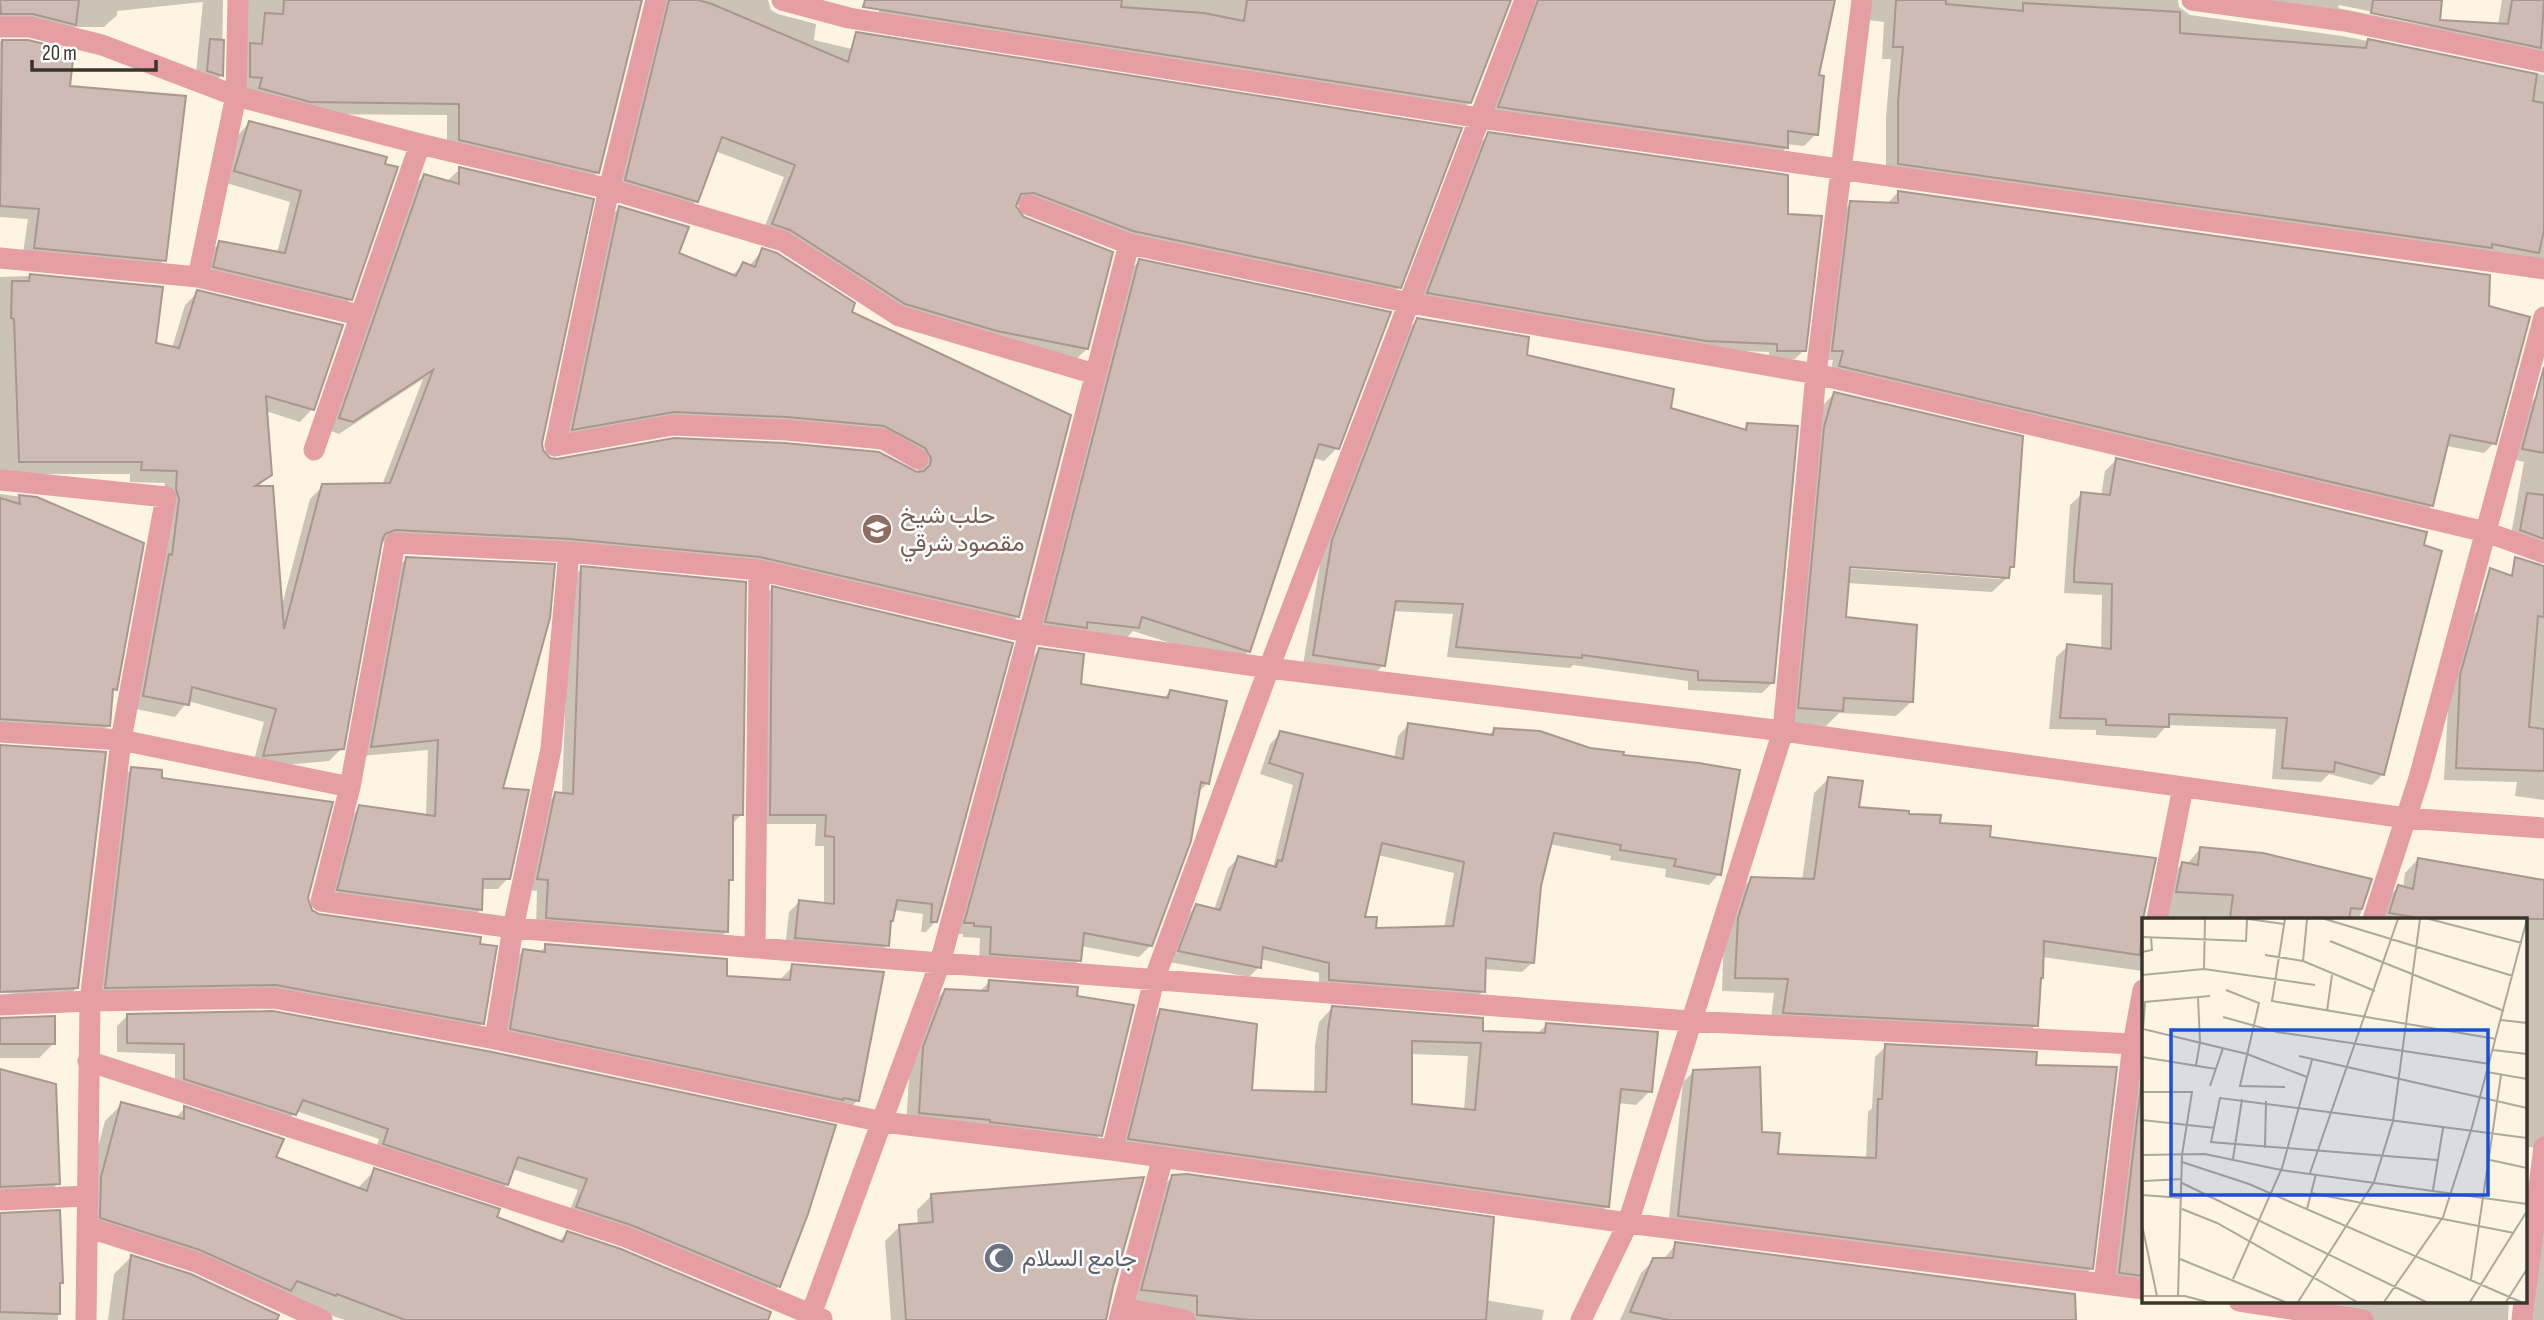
<svg xmlns="http://www.w3.org/2000/svg" width="2544" height="1320" viewBox="0 0 2544 1320" font-family="'Sofia Sans Condensed',Vazirmatn,sans-serif">
<style>
.shadow{fill:#0003;fill-rule:evenodd}
.building{fill:#cebbb4;stroke:#a8968f;stroke-width:2;fill-rule:evenodd}
.lines{fill:none;stroke-linecap:round;stroke-linejoin:round}
.street{stroke:#e59ea3;stroke-width:21}
.labels{text-anchor:middle;stroke-width:5;stroke-linejoin:round;paint-order:stroke}
.education-label{font-size:24px;fill:#785e54;stroke:#fff;text-anchor:start}
.worship-label{font-size:24px;fill:#5b616d;stroke:#fff;text-anchor:start}
.inset-road{fill:none;stroke:#aea89b;stroke-width:2}
.view{fill:#1d4ed8;fill-opacity:0.15;stroke:#1d4ed8;stroke-width:3.5}
.inset-edge{fill:none;stroke:#38352e;stroke-width:3.5}
</style>
<rect width="100%" height="100%" fill="#fdf4e4"/>
<path class="shadow" d="M0,0H223L222,75L209,87L195,83L203,2L117,11V15L104,27H72L0,26Z
M228,0H641L598,172L585,185L447,152V115L297,114L238,89Z
M648,0H768L771,10L778,14L816,24L814,40L873,54L1399,287L1387,299L1120,243L1020,205H1013L1087,349L1074,361L892,316L761,236L784,177L715,151L696,201L684,213L613,192Z
M881,0H1511H1509L1470,102L1457,115L877,23Z
M1517,0H1833L1817,76L1816,134L1804,146L1786,144V148L1774,160L1487,119Z
M1871,0H2178L2179,7L2190,15L2342,36L2544,75V269L1886,176V116L1891,59H1882L1884,22L1868,20Z
M2189,0H2440L2436,21L2498,25L2502,0H2544V70ZM2339,5L2428,23V26L2338,8Z
M0,41L28,42L68,87L164,260L152,272L22,260L28,219L0,217Z
M249,123L385,158L351,299L339,310L203,278L208,255L219,243L277,253L290,202L223,182L238,135Z
M1489,134L1786,216L1804,350L1795,359H1769V352L1697,349L1420,301L1480,143Z
M460,169L541,451L550,460L919,473L913,460L871,438L773,429L561,441L607,220L619,208L677,254L731,276L744,264L749,266L763,250L850,313L1069,416L1018,616L1005,629L747,569L557,551L380,542L342,748L329,761L252,768L264,722L188,701L175,717L131,708L165,483L130,482V474H0V277L30,276L154,345L172,348L185,305L198,292L312,409L300,422L266,411L270,474L257,488L281,609L310,499L323,486L382,485L423,379L339,434L328,430L411,188L424,176L446,182Z
M1898,192L2487,307L2494,443L2484,453L2446,446L2432,505L2421,516L1830,376L1833,360H1823L1841,213L1851,203H1888Z
M1139,261L1337,448L1324,461L1313,458L1249,651L1235,664L1133,631L1124,641L1033,635L1126,275Z
M1418,319L1669,409L1742,431L1748,425L1773,682L1762,693L1688,690V681L1573,665L1570,668L1447,657L1453,614L1392,611L1383,665L1373,676L1303,665L1322,552L1407,330Z
M1834,394L2012,566L2008,570V577L1992,592L1847,583L1844,618L1912,701L1896,716L1839,713L1826,726L1784,723L1819,409ZM1842,565L2000,575V579L1841,568Z
M2537,396L2544,397V556L2510,541L2524,462L2512,459L2526,407Z
M2116,460L2383,774L2372,785L2329,774L2321,782L2272,779L2276,729L2167,725L2156,738L2096,735V730L2049,729L2056,657L2068,646L2101,650L2102,595L2064,593L2070,505L2082,494L2101,496L2105,471Z
M0,494L36,499L115,689L111,694L109,725L96,738L0,732Z
M407,558L508,878L498,889H481L480,910L470,920L328,900L349,818L360,807L426,816L428,750L361,756L396,569Z
M582,568L742,814L731,825V879L727,883L726,932L714,943L536,929L537,891L526,890L544,806L556,794L562,795L570,580Z
M772,588L1011,644L936,921L926,932H921L923,914L894,910L892,920L889,924L887,945L877,955L785,948L789,912L799,902L824,905V846H815L816,824H760L763,598Z
M2479,609L2544,616V800L2515,796L2517,782L2444,780L2449,689L2467,622Z
M1039,650L1079,686L1163,699L1170,691L1208,783L1197,793L1151,945L1139,957L1081,946L1079,960L1068,972L979,965L980,938L963,937V934H954L1028,661Z
M1408,725L1488,736L1494,730L1621,757L1719,874L1709,885L1665,877L1666,869L1610,860L1611,856L1549,844L1539,886L1533,962L1522,972L1484,969L1483,991L1472,1002L1319,990V973L1260,959L1259,967L1249,977L1169,962L1186,916L1197,906L1214,910L1228,868L1239,858L1273,868L1293,785L1260,774L1270,744L1281,733L1394,759L1398,736ZM1378,855L1454,873L1444,928L1374,930L1363,918Z
M0,747L77,988L64,1000L0,992Z
M132,769L160,780L306,898L311,912L483,1023L469,1036L262,998L92,1000L118,782Z
M1828,779L1857,808L1907,816L1988,838L2142,917L2143,971L2042,957L2036,1025L2022,1039L1770,1026L1774,993L1722,991L1724,933L1737,893L1751,879L1802,881L1814,793Z
M2201,848L2334,908L2331,919H2160L2168,878L2182,864L2186,865Z
M2418,859L2544,881V1163L2543,1155L2532,1147H2529L2525,1181V919H2379L2385,901L2398,887L2403,888L2405,873Z
M2370,880L2359,919H2347L2348,892Z
M546,946L725,978L779,981L793,966L858,1100L844,1114L498,1042L510,964L523,951L539,953Z
M989,982L1075,998L1100,1135L1087,1148L906,1126L910,1062L932,1004L945,990L979,992Z
M1332,1008L1481,1033L1536,1035L1546,1025L1650,1091L1636,1105L1618,1103L1607,1206L1594,1220L1116,1152L1147,1025L1161,1011L1250,1092L1314,1094L1315,1045L1319,1022ZM1411,1054L1468,1056L1464,1111L1410,1106Z
M128,1015L492,1054L779,1286L768,1297L567,1217L578,1190L512,1169L507,1184L497,1194L374,1154L379,1139L296,1111L284,1125L175,1089V1054L117,1052V1026Z
M0,1020L54,1043L39,1058H0Z
M2143,1037V1297L2105,1286Z
M1886,1046L2034,1066L2091,1269L2080,1279L1668,1227L1683,1082L1694,1071L1760,1133L1777,1156L1866,1160L1868,1112L1872,1108L1875,1057Z
M0,1070L58,1183L45,1197L0,1199Z
M122,1104L175,1118L185,1108L274,1158L357,1189L375,1170L558,1242L567,1233L766,1320H345L84,1234L85,1195L105,1121Z
M2544,1164V1320H2524Z
M1172,1177L1485,1300L1544,1310L1542,1320H1160L1125,1312L1158,1192Z
M932,1195L1105,1316V1320H891L885,1241L900,1226L918,1225L917,1210Z
M0,1215L59,1284L58,1320H0Z
M1676,1244L2074,1320H1620L1641,1273L1654,1260H1663Z
M131,1257L275,1320H108L114,1274Z
M2286,1301H2509L2508,1320H2350Z"/>
<path class="building" d="M0,0H79L76,25L33,14H1Z
M284,0H642L599,173L459,140V104L310,102L259,88L262,78L250,77V43L262,44L265,13L283,14Z
M669,0H698L712,4L848,62L856,32L1462,128L1401,288L1133,231L1034,193L1021,194L1016,206L1024,217L1113,252L1088,349L997,331L905,304L790,230L772,224L795,165L722,137L698,202L625,180Z
M865,0H1122L1121,7L1204,13L1244,21L1247,0H1511L1471,103L863,7Z
M1538,0H1835L1819,75L1824,76L1818,135L1788,131V148L1498,107Z
M1896,0H1946V4L2023,11V3L2180,12V33L2366,48L2368,39L2537,74L2533,101L2544,103V230L2539,253L2492,244V248L1898,164V102L1903,47H1893Z
M2373,0H2442L2440,20L2508,24L2512,0H2544L2541,48L2371,13Z
M210,39L224,40L223,76L207,71Z
M2,40H28L74,51L70,86L186,96L166,261L34,248L39,209L0,206Z
M249,121L387,157L385,164L398,167L352,300L213,267L219,241L285,253L301,191L234,171Z
M1488,132L1788,175V214L1822,216L1806,351H1777V344L1706,341L1427,293Z
M459,167L594,199L542,443L543,450L550,458L557,459L674,438L785,443L879,452L917,472L924,471L930,465L931,458L925,448L884,426L787,417L674,412L572,430L619,206L689,227L679,253L736,276L743,262L755,267L762,248L777,253L855,303L852,312L1071,415L1019,617L760,557L570,539L395,530L385,534L382,541L344,749L263,756L276,709L192,687L189,705L143,696L169,554L172,555L179,499L176,489L177,471L141,470L142,462H19L14,319L11,318L12,281H29L30,274L163,287L156,343L179,348L197,290L343,325L314,410L266,396L272,475L255,486H273L284,629L322,484L390,483L433,370L353,422L339,418L424,174L459,184Z
M1898,191L2490,275L2489,306L2530,317L2496,444L2450,435L2433,506L1839,366L1843,351H1832L1850,201L1898,203Z
M1139,259L1391,312L1339,449L1319,444L1250,652L1142,617L1139,628L1087,622V628L1045,622Z
M1417,318L1529,337L1527,355L1674,389L1671,408L1746,430L1747,423L1798,426L1774,683L1698,680V671L1582,655V658L1456,647L1463,604L1396,601L1385,666L1313,655L1332,540Z
M2544,367V453L2522,449Z
M1834,392L2023,436L2014,567H2010L2009,578L1850,567L1846,617L1917,625L1913,702L1844,698L1843,711L1798,708L1824,427Z
M2116,458L2427,532L2424,545L2442,551L2384,775L2335,762L2334,772L2282,768L2287,718L2169,714V727L2106,725V719L2060,718L2067,644L2111,649L2112,584L2074,582V571L2081,492L2110,495Z
M2527,493L2544,495V539L2520,530Z
M19,495L37,497L144,543L117,690L113,689L110,726L0,719V498L20,504Z
M406,557L555,564L550,618L503,788L529,790L510,879H483L482,910L337,890L359,805L435,816L438,740L371,747Z
M2515,557L2544,566V617L2538,616L2529,727L2544,729V771L2456,768L2460,675L2490,568L2512,576Z
M581,566L746,582L743,815H733V880H729L728,932L546,918L548,880L537,879L555,792L573,794Z
M772,586L1013,643L937,922H931L932,904L897,900L893,921H891L889,946L795,938L799,900L834,904V837L825,836L826,815H770Z
M1039,648L1084,654L1081,684L1168,698L1170,690L1227,701L1209,784L1201,782L1191,841L1152,946L1084,933L1081,961L990,954L991,927L974,926V923H964Z
M1408,723L1493,735L1494,728L1540,731L1590,748L1624,752L1623,755L1699,763L1740,770L1721,875L1674,866L1676,859L1620,850L1621,845L1554,833L1541,886L1534,963L1486,958L1485,992L1329,980V963L1263,947L1261,968L1178,951L1196,904L1220,910L1238,856L1276,867L1278,860L1282,861L1303,774L1269,763L1280,731L1403,759ZM1382,843L1464,862L1453,926L1376,928L1377,917H1365Z
M0,745L106,752L78,988L0,992Z
M131,767L162,770V778L333,802L308,898L312,910L319,914L481,937L480,944L497,946L484,1024L276,985L105,988Z
M1828,777L1863,781L1859,807L1909,811V814L1941,815L1940,823L1991,826L1990,837L2156,858L2143,919L2140,955L2044,941L2043,978H2041L2038,1026L1783,1013L1788,979L1735,978L1738,918L1751,877L1814,879Z
M2200,847L2263,853L2372,879L2362,909L2351,908L2349,919H2230L2233,895L2176,892L2182,862L2198,865Z
M2418,858L2544,880V919H2426L2389,913L2398,885L2413,889Z
M545,944L727,959V976L790,980L792,964L884,972L859,1101L844,1098L843,1100L510,1029L523,949L545,952Z
M989,980L1078,987L1077,996L1134,1005L1102,1136L990,1122V1120L919,1113L923,1047L945,989L988,991Z
M1332,1006L1483,1018V1031L1545,1033L1546,1023L1658,1032L1652,1092L1621,1089L1609,1207L1128,1139L1160,1009L1257,1024L1252,1090L1326,1092L1328,1030ZM1412,1041L1481,1043L1475,1110L1412,1104Z
M273,1011L492,1052L836,1125L808,1214L780,1287L631,1225L576,1207L587,1179L518,1157L508,1185L383,1144L388,1129L303,1100L296,1115L184,1079V1044L127,1043V1014Z
M55,1016V1044H0V1018Z
M1885,1044L2037,1052L2036,1065L2117,1067L2093,1269L1678,1216L1693,1070L1760,1067L1762,1132L1780,1133L1778,1154L1876,1158L1878,1099H1882Z
M0,1069L56,1084L60,1184L0,1187Z
M2143,1069V1276L2119,1273Z
M121,1102L184,1119V1106L284,1139L276,1157L367,1191L374,1168L500,1209L497,1217L563,1242L567,1231L621,1249L771,1312L768,1320H405L337,1294L336,1296L297,1281L291,1291L200,1250L100,1218L101,1177Z
M1187,1174L1494,1217L1486,1320H1250L1197,1315V1296L1141,1290L1172,1175Z
M1144,1177L1113,1287L1106,1320H906L899,1225L933,1222L931,1194Z
M60,1210L63,1283H60V1314L0,1312V1213Z
M1675,1242L2075,1294L2076,1320H1669L1630,1312L1653,1258H1673Z
M131,1255L191,1274L279,1315L277,1320H123Z"/>
<g class="lines">
<path class="street" d="M656,0L609,189L555,446L673,425L786,430L883,439L918,459
M782,0L849,18L1480,118L2544,269
M2192,0L2345,21L2544,62
M0,27H30L102,45L236,96L420,144L609,189L783,241L899,316L1095,374
M1029,205L1129,244L1410,303L1816,374L2486,532L2544,553
M0,258L198,277L359,315
M198,277L236,96L238,0
M314,450L420,144
M0,480L166,497L121,740L90,1001L86,1320
M0,732L121,740L350,787
M2157,919L2183,787
M2373,919L2419,778L2544,317
M755,948L759,570
M0,1005L90,1001L274,998L495,1039L883,1122L1112,1150L1628,1223L2143,1289
M495,1039L513,928L551,749L569,552
M2133,1044L1690,1021L940,963L513,928L321,901L350,787L395,543L569,552L759,570L1029,633L1269,668L1783,731L2406,818L2544,828
M88,1061L626,1237L822,1319
M1112,1150L1154,980L1269,668L1525,0
M0,1200L87,1196
M87,1227L196,1262L322,1320
M2104,1284L2133,1044L2143,990
M2525,1296L2544,1147
M2239,1301L2363,1320
M1122,1308L1185,1320
M809,1320L940,963L1029,633L1129,244
M1119,1320L1163,1157
M1581,1320L1628,1223L1783,731L1816,374L1862,0
M2522,1320L2524,1301"/>
</g>
<defs>
<g id="school-disc" transform="scale(1.575)"><circle r="9.5" fill="#8d6e63" stroke="#fff"/><path d="M0-5L7-2L0 1L-7-2ZM-4 1L0 2.5L4 1V4Q0 6-4 4Z" fill="#fff"/></g>
<g id="mosque-disc" transform="scale(1.575)"><circle r="9.5" fill="#6b7280" stroke="#fff"/><path d="M3.5-4.9A6 6 0 1 0 3.5 4.9A5 5 0 1 1 3.5-4.9Z" fill="#fff"/></g>
</defs>
<g fill-rule="evenodd">
<use href="#school-disc" x="877" y="529"/>
<use href="#mosque-disc" x="999" y="1258"/>
</g>
<g class="labels">
<g class="education-label">
<text x="900" y="523">حلب شيخ<tspan x="900" dy="28">مقصود شرقي</tspan></text>
</g>
<g class="worship-label">
<text x="1022" y="1266">جامع السلام</text>
</g>
</g>
<g transform="translate(2142 918)">
<rect width="385" height="385" fill="#fdf4e4"/>
<path class="inset-road" d="M106,1L142,6M143,1L130,83L354,121M183,1L371,58M287,1L380,25M0,19L104,23L105,1M188,23L362,93M0,34L10,32L9,19M123,37L161,43L233,73M161,43L165,1M62,51L63,1M0,57L62,51L173,67M84,72L117,85L98,168L143,169M2,84L68,78M3,84L1,111L105,136L165,159M185,93L190,57M81,99L135,114L348,146M359,102L385,105M351,132L385,136M157,138L385,190M0,139L74,151M54,147L58,124L56,80M345,154L385,161M68,168L81,130M0,174H50L40,237L36,378M0,202L73,210M123,230L124,183M0,237L63,236L139,252L385,286M91,241L100,181M295,242L69,224L78,180L385,220M348,242L385,250M40,244L107,266L379,384M168,255L256,1M2,263L40,261M40,265L284,384M291,272L301,210M169,275L372,315M0,277L40,280M40,291L75,305L215,384M165,291L174,256M0,307L15,378M38,341L143,384M91,361L140,250L170,142M329,361L359,157M0,378H43L65,384M156,384L232,264L251,203L278,1M242,384L301,299L330,209L385,1M328,384L385,293M364,384L385,351"/>
<path class="view" d="M29,112H346V277H29Z"/>
<rect width="385" height="385" class="inset-edge"/>
</g>
<path d="M32 60v10h124v-10" fill="none" stroke="#38352e" stroke-width="3.5"/>
<text x="42" y="60" font-size="21" fill="#38352e" stroke="#ffffff" stroke-width="5" paint-order="stroke">20 m</text>
</svg>
